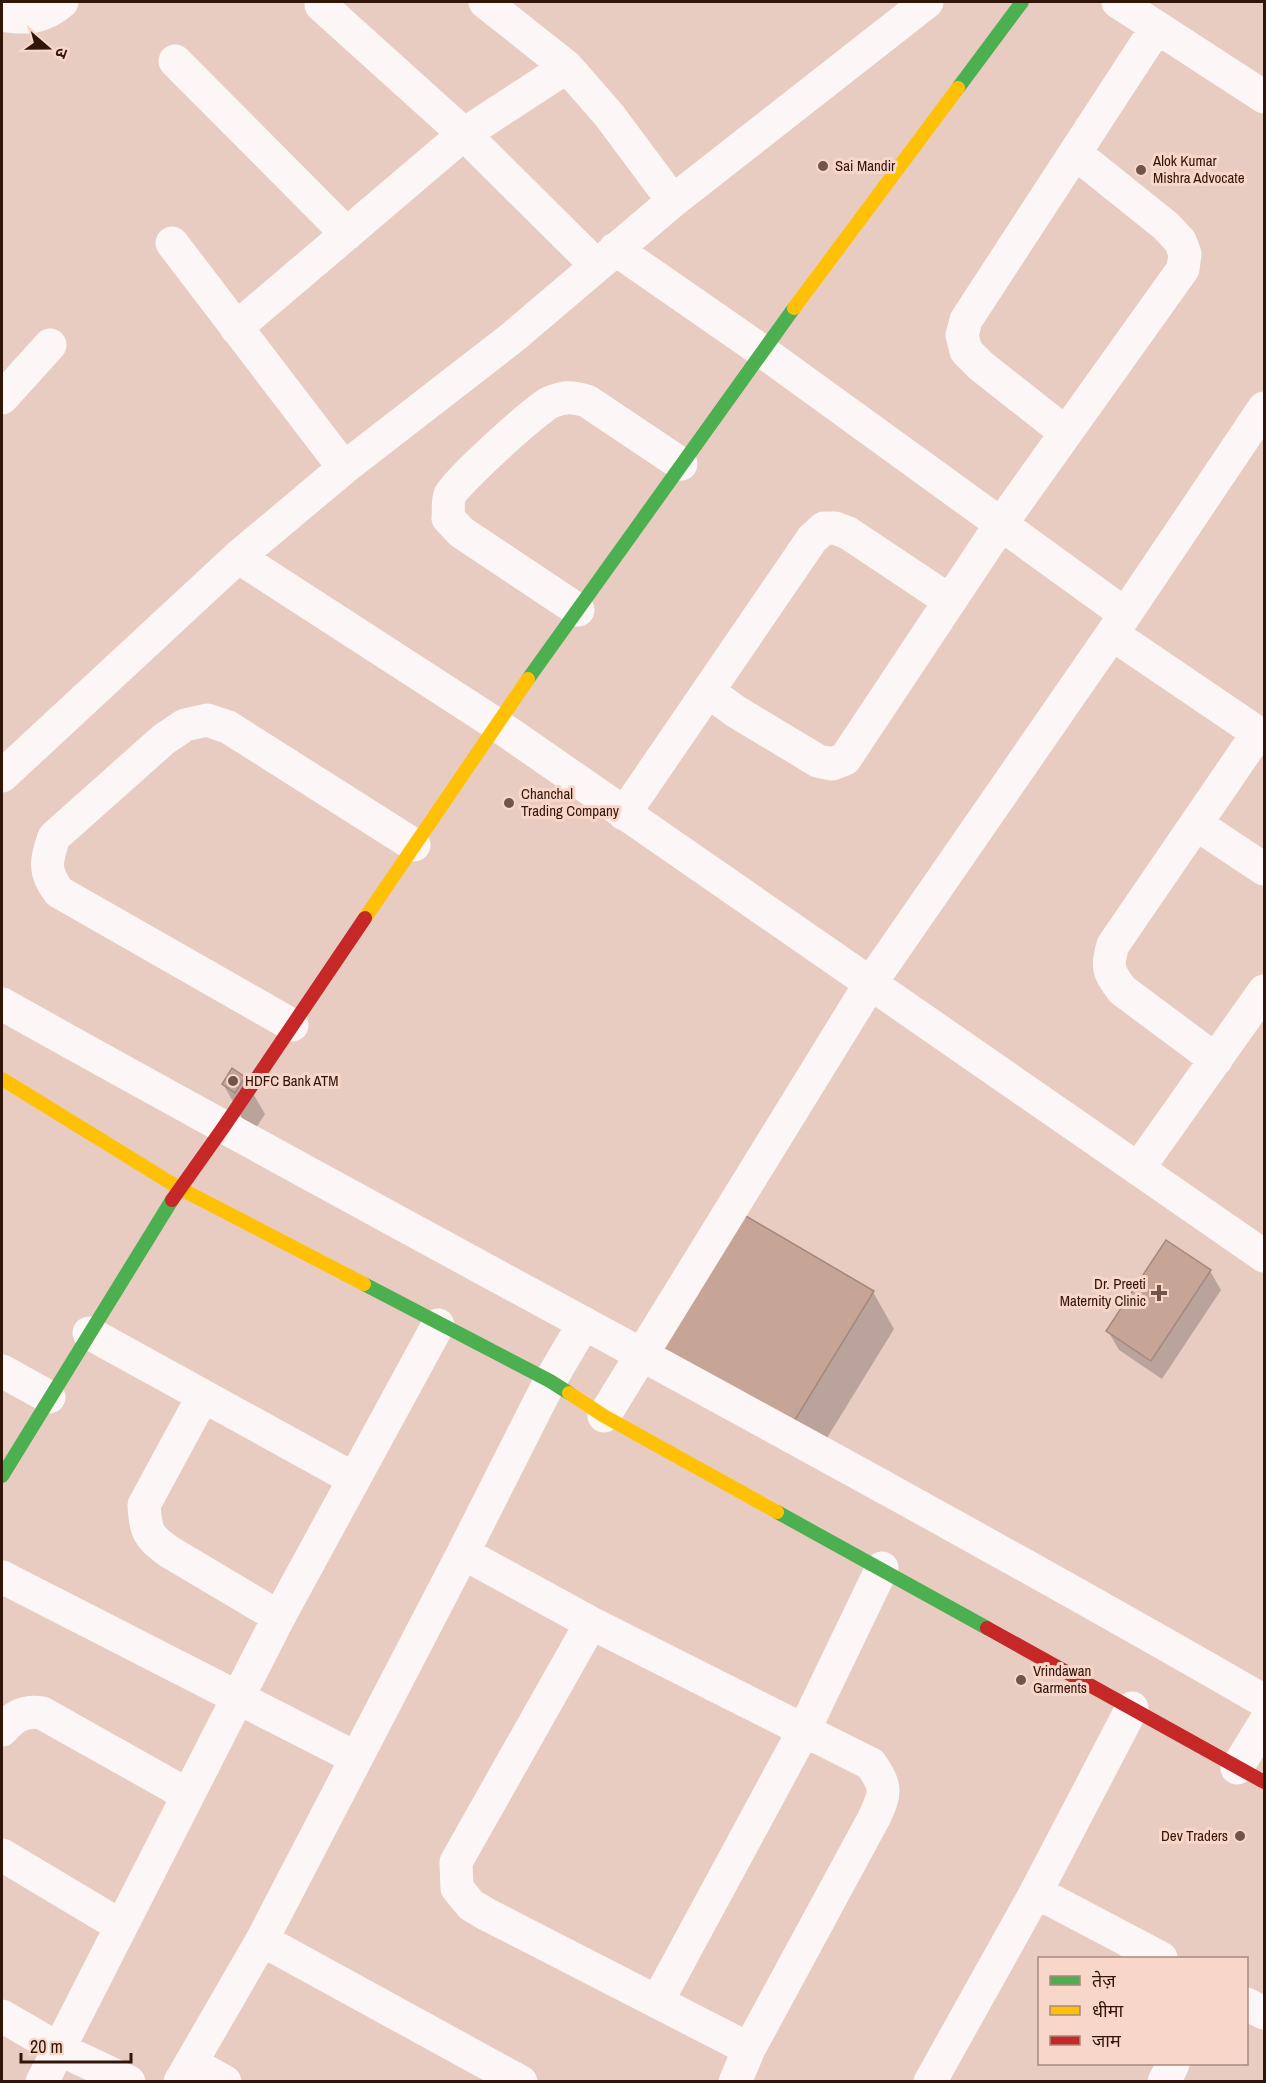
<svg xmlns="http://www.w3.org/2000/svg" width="1266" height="2083" viewBox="0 0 1266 2083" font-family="'Archivo Narrow','Noto Sans Devanagari',sans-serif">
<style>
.shadow{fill:#0003}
.building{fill:#c6a496;stroke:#a2887e;stroke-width:1.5}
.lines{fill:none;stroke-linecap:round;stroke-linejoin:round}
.street{stroke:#fcf7f6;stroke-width:33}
.fast{stroke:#4caf50;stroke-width:14}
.slow{stroke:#ffc107;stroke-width:14}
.jam{stroke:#c62828;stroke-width:14}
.poi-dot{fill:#725549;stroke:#f8d7ca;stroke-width:2}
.labels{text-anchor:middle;stroke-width:6;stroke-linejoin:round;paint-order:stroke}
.poi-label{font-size:15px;fill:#321509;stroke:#f8d7ca;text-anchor:start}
</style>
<rect width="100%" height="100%" fill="#e8ccc1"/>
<path class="shadow" d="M244,1078L265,1114L256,1128L244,1121L223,1084Z
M740,1214L873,1292L894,1329L811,1464L656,1352Z
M1210,1271L1221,1290L1162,1379L1119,1350L1108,1331Z"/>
<path class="building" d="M232,1068L245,1077L235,1093L222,1084Z
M739,1212L874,1291L790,1428L654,1352Z
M1166,1240L1211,1270L1151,1361L1106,1331Z"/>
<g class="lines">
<path class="street" d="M485,2L567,67L609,115L673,201
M1118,2L1264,97
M321,5L464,134L596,265
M2,15C26,19 42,19 62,2
M175,61L347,234
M172,243L344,468
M615,249L762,351L1125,614
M236,328L464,134L567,67
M2,398L50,345
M1066,433L981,366L966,351L962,335L966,320L1157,27
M238,557L496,724L1264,1256
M578,610L461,532L448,518C449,511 447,502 450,495C456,482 538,407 551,402C565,396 573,397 587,401L681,464
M1112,634L1264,737
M708,691L735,711L818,761L832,764L845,759L1001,524L1183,269L1185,254L1180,241L1166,226L1075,153
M2,776L238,557L344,468L513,337L673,201L927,2
M624,814L812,539L824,528H835L848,533L950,601
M1196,824L1264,869
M2,1004C421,1239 848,1461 1264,1701
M292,1025L59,892C43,871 46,861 54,837L164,739L185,725L207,720L228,727L414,845
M1216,1060L1122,990C1109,973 1106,967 1113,945L1258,733
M1138,1169L1264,991
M89,1333L354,1479
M2,1371L49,1397
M203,1396L144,1505C146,1532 147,1535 168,1551L279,1617
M604,1416L870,984L1112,634L1264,408
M463,1553L591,1623L871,1764C887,1788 886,1792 874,1818L749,2049L735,2082
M2,1577L356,1758
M591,1623L456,1862L457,1888L471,1905L486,1914L749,2049
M2,1730C13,1717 24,1710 42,1713L188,1795
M1237,1768L1264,1724
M2,1855L121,1926
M1036,1892L1161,1958
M262,1940L521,2082
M657,2002L804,1730L882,1568
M1246,2004L1264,2013
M2,2016L59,2049L129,2082
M191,2063L225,2082
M42,2082L279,1617L438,1325
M180,2082L262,1940L463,1553L550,1381L584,1323
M930,2082L1036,1892L1132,1708
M1164,2082L1173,2064"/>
<path class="fast" d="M958,88L1022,2
M528,679L794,308
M364,1284L550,1381L569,1393
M2,1476L172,1200
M777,1512L987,1628"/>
<path class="slow" d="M794,308L958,88
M365,918L528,679
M2,1079L179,1188L364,1284
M569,1393L604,1416L777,1512"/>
<path class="jam" d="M172,1200L223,1128L365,918
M987,1628L1264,1782"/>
</g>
<g class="poi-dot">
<circle cx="823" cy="166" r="6"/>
<circle cx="1141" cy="170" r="6"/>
<circle cx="509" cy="803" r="6"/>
<circle cx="233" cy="1081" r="6"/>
<path d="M1156 1284h6v6h6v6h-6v6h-6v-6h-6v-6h6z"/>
<circle cx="1021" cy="1680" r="6"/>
<circle cx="1240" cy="1836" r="6"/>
</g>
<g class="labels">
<g class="poi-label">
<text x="1153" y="166">Alok Kumar<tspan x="1153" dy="17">Mishra Advocate</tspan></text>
<text x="835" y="171">Sai Mandir</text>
<text x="521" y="799">Chanchal<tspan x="521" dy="17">Trading Company</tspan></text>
<text x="245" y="1086">HDFC Bank ATM</text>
<text x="1146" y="1289" text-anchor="end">Dr. Preeti<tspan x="1146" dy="17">Maternity Clinic</tspan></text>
<text x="1033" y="1676">Vrindawan<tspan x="1033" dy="17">Garments</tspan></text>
<text x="1228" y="1841" text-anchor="end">Dev Traders</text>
</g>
</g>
<rect width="1266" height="2083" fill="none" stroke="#321509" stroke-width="6"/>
<rect x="1038" y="1957" width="210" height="108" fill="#f8d7ca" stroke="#a9897d" stroke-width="1.5"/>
<rect x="1050" y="1976" width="30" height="9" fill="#4caf50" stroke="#a9897d" stroke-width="1.5"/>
<text x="1092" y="1987" font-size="18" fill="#321509">तेज़</text>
<rect x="1050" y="2006" width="30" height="9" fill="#ffc107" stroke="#a9897d" stroke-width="1.5"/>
<text x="1092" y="2017" font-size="18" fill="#321509">धीमा</text>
<rect x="1050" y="2036" width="30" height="9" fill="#c62828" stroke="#a9897d" stroke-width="1.5"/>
<text x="1092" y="2047" font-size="18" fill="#321509">जाम</text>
<g transform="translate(48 48) rotate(110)" stroke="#f8d7ca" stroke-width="4.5" paint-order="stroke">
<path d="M0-4.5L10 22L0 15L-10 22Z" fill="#321509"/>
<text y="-9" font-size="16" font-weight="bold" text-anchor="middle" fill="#321509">उ</text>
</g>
<path d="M21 2053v9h110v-9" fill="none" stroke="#321509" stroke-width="3"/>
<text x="30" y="2053" font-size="18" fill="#321509" stroke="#f8d7ca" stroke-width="4.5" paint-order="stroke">20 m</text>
</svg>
